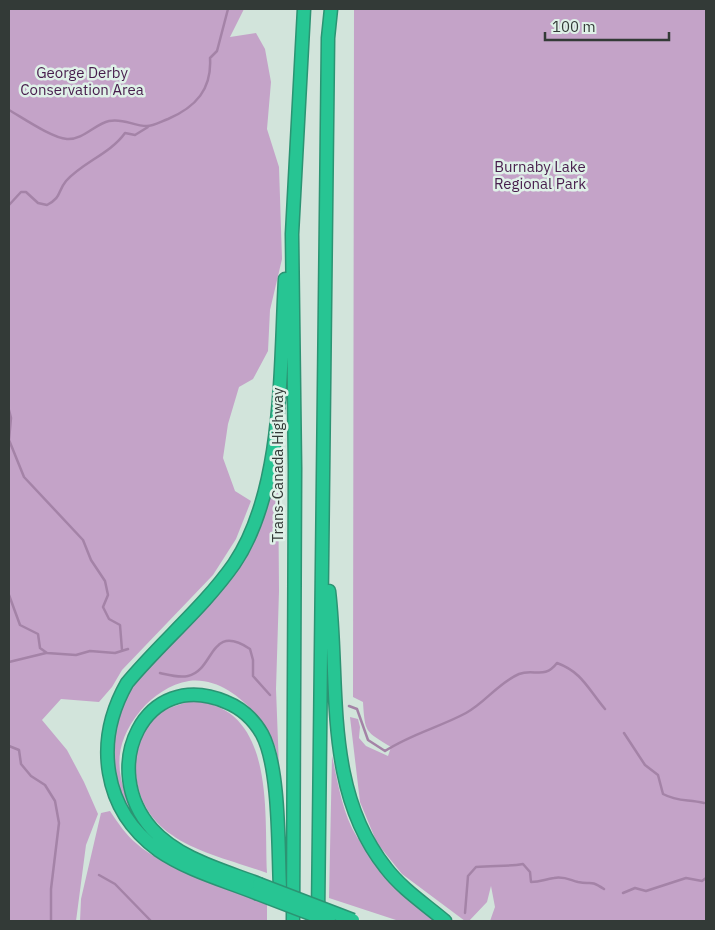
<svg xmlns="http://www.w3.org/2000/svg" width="715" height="930" viewBox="0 0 715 930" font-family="'IBM Plex Sans',sans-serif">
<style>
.green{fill:#c4a3c8}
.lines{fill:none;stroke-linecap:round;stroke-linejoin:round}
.stream{stroke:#a483a7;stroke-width:2.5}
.highway-casing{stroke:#2b9473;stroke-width:15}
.highway{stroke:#27c593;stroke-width:12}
.highway-bridge-casing{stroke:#2b9473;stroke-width:15;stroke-linecap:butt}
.highway-bridge{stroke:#27c593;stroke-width:12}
.labels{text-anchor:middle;stroke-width:5;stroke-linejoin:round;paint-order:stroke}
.park-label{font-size:15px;fill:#471d4c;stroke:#dff1e8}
.street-label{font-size:15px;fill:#333a37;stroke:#dff1e8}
</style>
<rect width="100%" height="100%" fill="#d2e4db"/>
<path class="green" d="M9,9H244L230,37L256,33L265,49L271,82L267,129L279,167L282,259L270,310L268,351L253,379L239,387L228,424L223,458L235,491L251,501L236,539L213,575L122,670L112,687L99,702L61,699L42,720L67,750L84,782L98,814L86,845L76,921H9Z
M354,9H706V921H490L495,907L491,886L487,902L469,921H465L402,874L377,843L360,802L350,717L358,719L360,727L359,738L366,746L388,756L391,747C365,731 365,733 363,702L353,697Z
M278,462L279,591L276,689L279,768C278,761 277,752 275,746C262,714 226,676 189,681C170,684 153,696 141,710C106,752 118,788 145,830L127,814L114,781L111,729L128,688L256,534L274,482Z
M192,701C276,706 264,812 267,873C237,862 197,853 172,835C145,817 133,788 136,757C136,751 135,743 137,738C145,716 171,706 192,701Z
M332,756C338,782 342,813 357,837C377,870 405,897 435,921H399L329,898Z
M110,811C118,823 126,835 137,844C165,869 230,889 267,904V921H80L81,899L101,813Z"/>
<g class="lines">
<path class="stream" d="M9,110C23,118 52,138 67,139C83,140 95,124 109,121C124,118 133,126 147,126C153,126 162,121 168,119C196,107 212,89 210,58L217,51L228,9
M9,205L21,192H26L38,203L47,205C62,197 57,192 66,181C83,162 110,154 125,133L135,135L148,127
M9,410L11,418L9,440L24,477L83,540L91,560L105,581L108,595L103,607L109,619L120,625L122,650
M9,595L20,625L38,634L40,648L47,653L76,655L90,651L115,653L128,649
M9,662L46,653
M160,673C169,675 178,678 188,676C215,670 209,622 250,649L253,660V676L270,695
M349,706L357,709L368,740L385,751C411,734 440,727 466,713C486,702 498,683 519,674C534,668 544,680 557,663C582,672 588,689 605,709
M624,733L645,765L658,775L663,794C678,802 688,799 704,803
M9,746L19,750L21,764L31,776L45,785L55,801L59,823L51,889V921
M99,875L115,884L151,921
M623,893L635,888L646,891L686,878L702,881L706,878
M465,913L468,876L476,867C492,865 507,867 523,864L530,872L531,882C541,882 545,879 554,878C564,876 570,880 578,882C593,885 588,879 604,889"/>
<g class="highway-casing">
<path id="highway" d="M329,591C340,685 323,789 386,868C402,889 425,904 445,921
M259,884C223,870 179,859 152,829C98,769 144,667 226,702C241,708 254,720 262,734C280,767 278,849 280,888L283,902
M256,893C223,880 187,870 158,850C102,809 94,741 127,683C161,642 203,608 234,564C284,490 280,366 285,279
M318,916L328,38L331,9
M293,921L295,468L292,234L304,9"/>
</g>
<use href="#highway" class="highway"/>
<g class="highway-bridge-casing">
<path id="highway-bridge" d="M259,884L353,920
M256,893L329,921"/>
</g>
<use href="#highway-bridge" class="highway-bridge"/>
</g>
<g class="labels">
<g class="park-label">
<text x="82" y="78">George Derby<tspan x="82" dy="17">Conservation Area</tspan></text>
<text x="540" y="172">Burnaby Lake<tspan x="540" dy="17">Regional Park</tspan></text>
</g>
<g class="street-label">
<text transform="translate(278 465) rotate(-90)" y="5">Trans-Canada Highway</text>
</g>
</g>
<rect width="715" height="930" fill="none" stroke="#333a37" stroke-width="20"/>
<path d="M545 32v8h124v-8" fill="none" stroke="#333a37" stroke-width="2.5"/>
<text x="552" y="32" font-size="15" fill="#333a37" stroke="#dff1e8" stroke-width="4" paint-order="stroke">100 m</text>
</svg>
